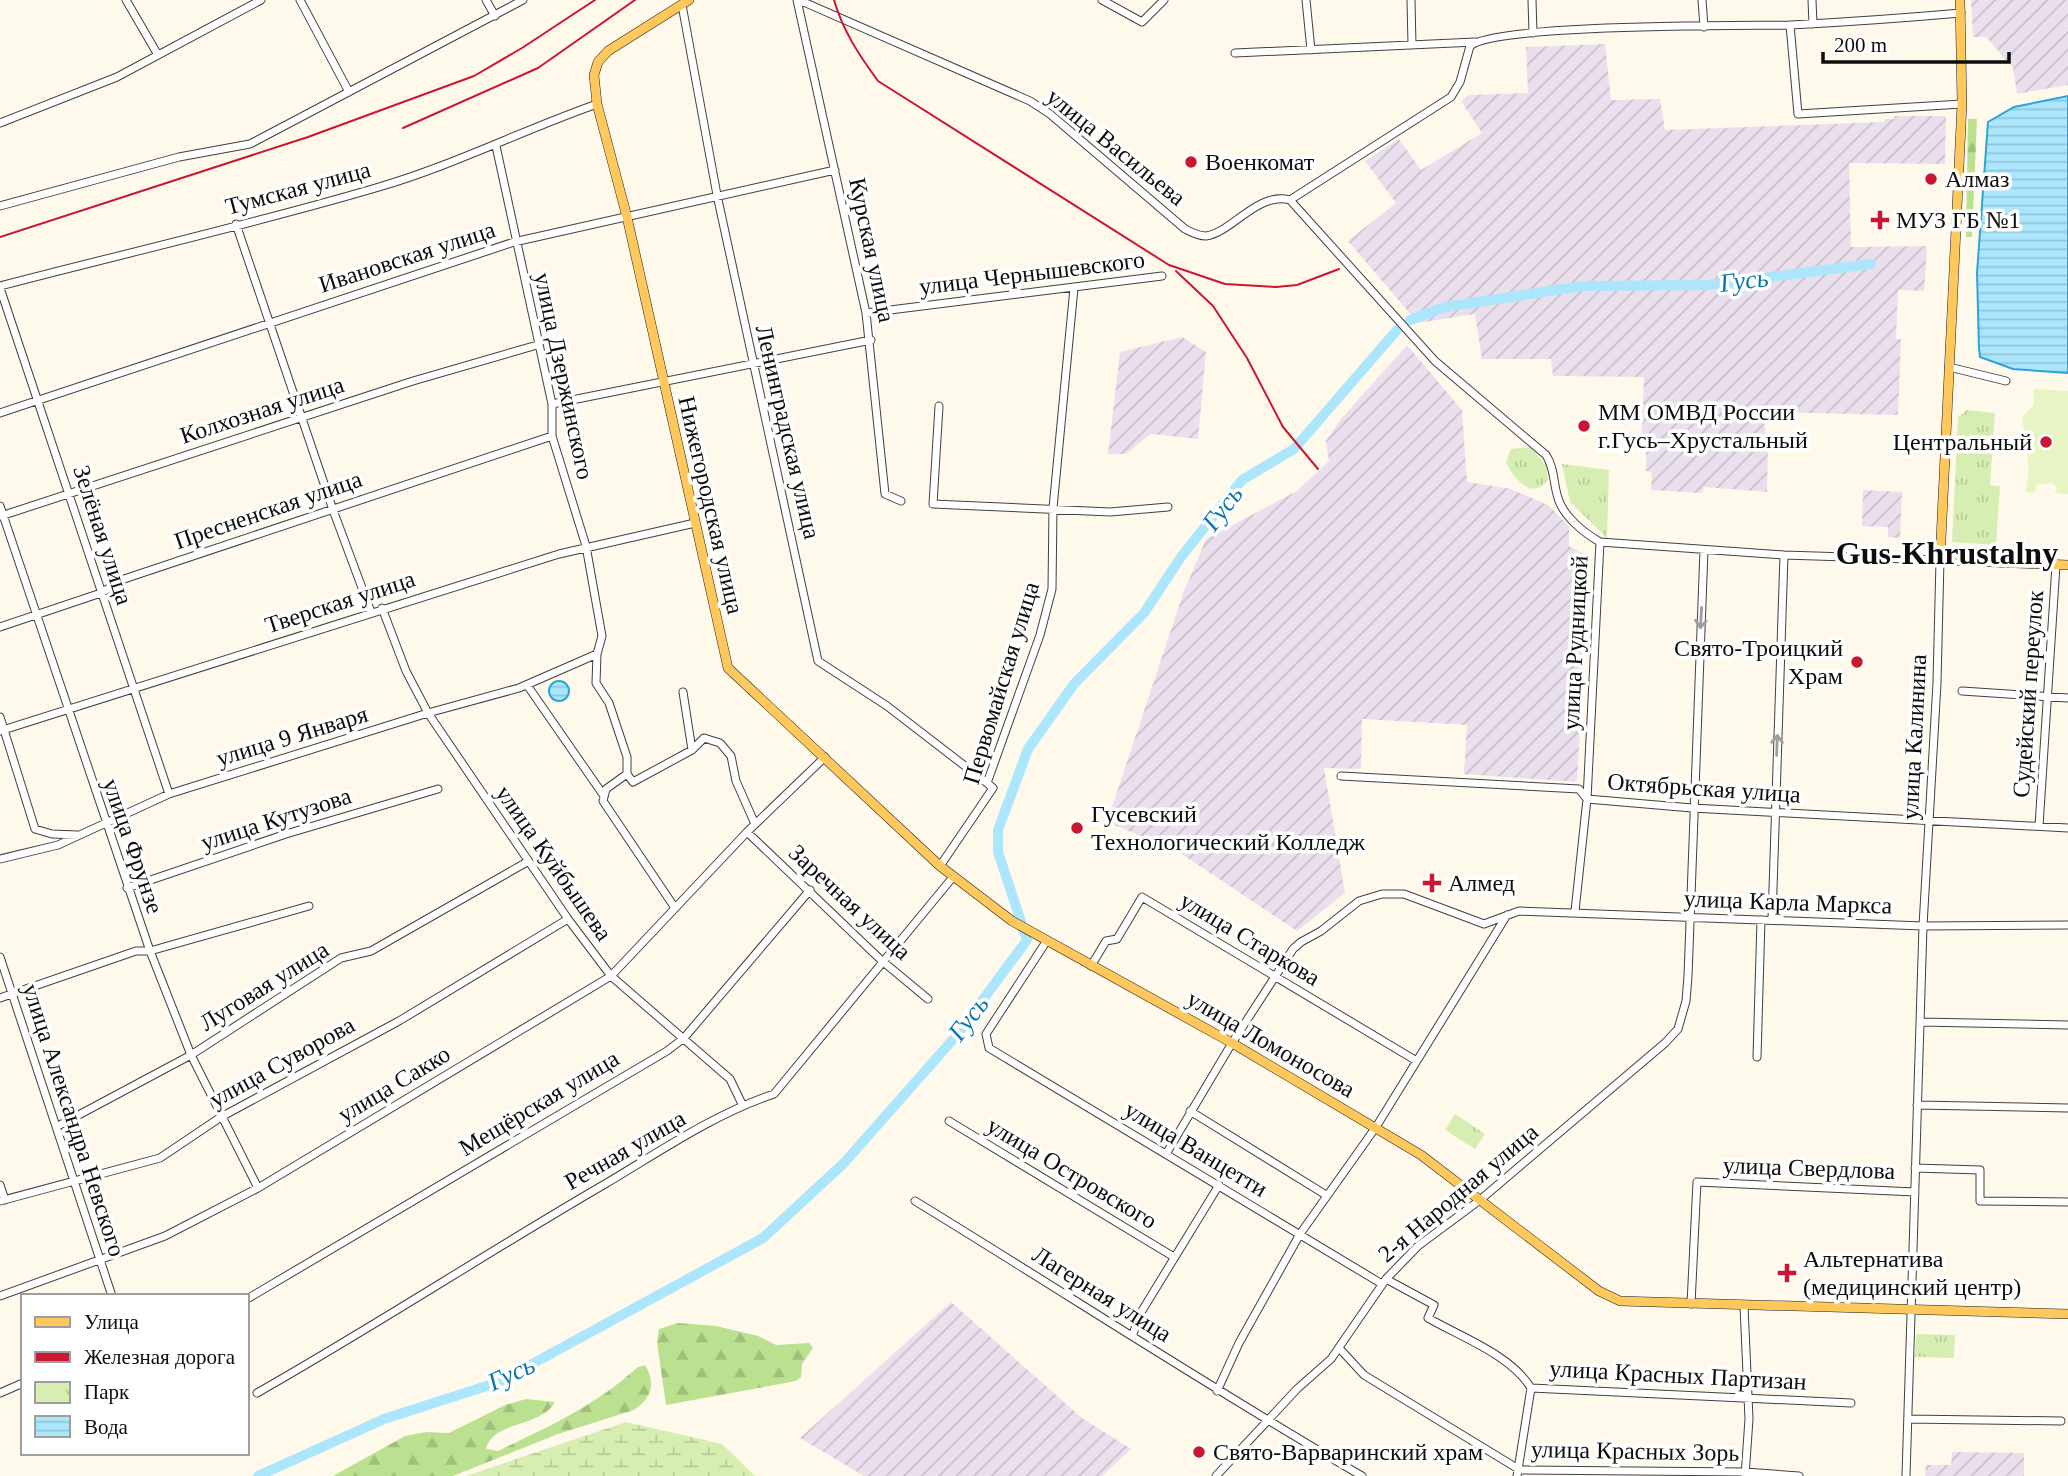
<svg xmlns="http://www.w3.org/2000/svg" width="2068" height="1476" viewBox="0 0 2068 1476" font-family="Georgia,serif">
<style>
.industrial{fill:url(#industrial-furrows)}
.forest{fill:url(#forest-firs)}
.wetland{fill:url(#wetland-marsh)}
.park{fill:url(#park-tufts)}
.pitch{fill:#e8f4c4}
.water{fill:url(#water-rules);stroke:#2aa5db;stroke-width:2}
.lines{fill:none;stroke-linecap:round;stroke-linejoin:round}
.river{stroke:#abe6fc;stroke-width:10}
.minor-casing{stroke:#404040;stroke-width:9}
.major-casing{stroke:#1e1e1e;stroke-width:10}
.minor{stroke:#fff;stroke-width:7}
.major{stroke:#ffc85c;stroke-width:9}
.rail{stroke:#ca1731;stroke-width:2}
.oneway{stroke:#9e9e9e}
.poi-dot{fill:#ca1731;stroke:#fff;stroke-width:2.5}
.labels{text-anchor:middle;stroke-width:7;stroke-linejoin:round;paint-order:stroke}
.street-label{font-size:24px;fill:#0d0d0d;stroke:#fff}
.poi-label{font-size:24px;fill:#0d0d0d;stroke:#fff;text-anchor:start}
.water-label{font-size:26px;font-style:italic;fill:#0a74ab;stroke:#fff}
.district-label{font-size:32px;font-weight:bold;fill:#0d0d0d;stroke:#fff}
</style>
<defs>
<pattern id="industrial-furrows" width="10" height="10" patternUnits="userSpaceOnUse" patternTransform="scale(1.75)"><rect width="10" height="10" fill="#eae0ed"/><path d="M-1 1l2-2M0 10L10 0M9 11l2-2" fill="none" stroke="#c8bfca"/></pattern>
<pattern id="forest-firs" width="22" height="20" patternUnits="userSpaceOnUse" patternTransform="scale(1.75)"><rect width="22" height="20" fill="#bbe08f"/><path d="M5 1l3.5 6h-7zM16 11l3.5 6h-7z" fill="#a0bf7a"/></pattern>
<pattern id="wetland-marsh" width="20" height="14" patternUnits="userSpaceOnUse" patternTransform="scale(1.75)"><rect width="20" height="14" fill="#d7eeb2"/><path d="M1 5h8M5 5V1M11 12h8M15 12V8" fill="none" stroke="#b7cb98"/></pattern>
<pattern id="park-tufts" width="24" height="20" patternUnits="userSpaceOnUse" patternTransform="scale(1.75)"><rect width="24" height="20" fill="#d7eeb2"/><path d="M3 7l-1-3M5 7V3M7 7l1-3M15 17l-1-3M17 17v-4M19 17l1-3" fill="none" stroke="#b7cb98"/></pattern>
<pattern id="water-rules" width="6" height="5" patternUnits="userSpaceOnUse" patternTransform="scale(1.75)"><rect width="6" height="5" fill="#abe6fc"/><path d="M0 2.5h6" fill="none" stroke="#92c4d7"/></pattern>
</defs>
<rect width="100%" height="100%" fill="#fff9ec"/>
<path class="industrial" d="M1971,0H2068V85L2017,94L2013,68L1986,37H1973Z
M1605,44L1611,100L1660,99L1665,130L1884,122L1885,119H1894L1895,116H1946L1945,164L1849,163L1851,247L1927,246L1924,291L1898,290L1896,339H1901L1898,415L1762,412L1768,444L1767,492L1704,487L1702,493L1651,490L1652,472L1646,471V450L1641,449L1644,377L1553,376L1551,359H1482L1475,314L1418,323L1348,241L1396,203L1365,161L1399,139L1421,170L1482,133L1461,101L1469,95L1528,93L1526,47Z
M1182,337L1206,352L1198,439L1151,434L1126,454H1108L1120,352Z
M1407,345L1462,410L1467,482L1511,489L1548,505L1569,526V546L1590,558L1577,782L1464,774L1467,725L1362,719L1361,769L1324,768L1345,893L1297,931L1177,851L1107,822L1183,594L1206,539L1297,491L1329,461L1326,441L1340,420Z
M1863,490L1902,492L1900,538L1888,537V527L1862,526Z
M951,1302L1082,1418L1131,1449L1102,1476H864L800,1438Z
M1952,1452L2024,1453V1476H1925L1926,1465H1951Z"/>
<path class="forest" d="M1968,119H1977L1972,237H1966Z
M678,1323L716,1326L758,1336L776,1345L809,1343L813,1348L802,1364L801,1377L796,1381L666,1405L657,1342L659,1329Z
M645,1365C656,1383 652,1398 634,1410L558,1434L453,1476H333L405,1436L426,1432L449,1433L505,1405L526,1399L555,1402C542,1427 492,1421 486,1449L498,1451C552,1425 593,1407 638,1367Z"/>
<path class="wetland" d="M626,1422L722,1444L755,1476H466Z"/>
<path class="park" d="M1967,410L1995,413L1990,485L2000,486L1996,545L1952,542L1958,417Z
M1531,447L1547,467L1548,479C1534,502 1512,478 1506,462L1511,449Z
M1562,464L1609,470L1607,538L1570,502Z
M1455,1114L1485,1134L1475,1149L1445,1130Z
M1916,1334L1955,1335L1954,1358L1915,1357Z"/>
<path class="pitch" d="M2034,389L2068,391V494L2054,493L2058,488L2052,483L2036,485L2035,493L2026,492L2029,470L2022,417L2034,404Z"/>
<path class="water" d="M2068,96V373L2013,369L1980,357L1979,348L1977,273L1988,122L2014,107Z
M549 691a10 10 0 1 1 20 0a10 10 0 1 1-20 0Z"/>
<g class="lines">
<path class="river" d="M1410,320L1445,307L1582,286L1708,285L1871,264
M258,1476L384,1419L499,1382L763,1238L844,1163L956,1036L1027,940L998,852V830L1028,749L1074,684L1144,613L1181,557L1242,480L1294,449L1397,330"/>
<g class="minor-casing">
<path id="minor" d="M126,0L158,55
M300,0L349,92
M486,0L495,16
M797,0L866,313L885,494L901,501
M799,0L1030,101L1050,114L1185,229C1191,232 1198,236 1206,236C1231,233 1258,191 1290,200
M1102,0L1142,22L1164,0
M1306,0L1311,50
M1411,0L1412,45
M1532,0L1533,33
M1702,0L1704,27
M1812,0L1813,24
M682,5L717,195L818,661L887,706L987,783
M1790,25L1798,114L1962,104
M1235,53L1475,42
M0,123L117,77L261,0
M496,146L552,404V436L586,546L602,636L597,654L596,683L609,703L627,757V774L606,789L603,801L675,908
M1290,200L1451,97L1460,82L1470,46C1496,24 1741,26 1791,25C1848,22 1904,18 1961,13
M1290,200L1435,361L1546,455C1555,469 1553,483 1558,498C1563,516 1584,533 1600,542
M0,206L179,157L250,144L523,0
M236,224L333,510L371,612
M0,286C126,253 254,224 379,187C454,165 523,130 597,104
M0,288L169,794
M866,313L1162,276
M1949,367L2006,381
M552,404L871,340
M939,406L933,504L1110,512L1168,507
M0,413L514,242L835,170
M0,506L150,951L191,1055L258,1188
M1,516L413,381L537,345
M1600,542L1784,555L1940,560L1937,683L1923,926L1906,1476
M382,608L406,671L428,713L568,919L611,976L730,1079L742,1104
M0,627L101,593L124,579L552,436
M527,685L604,796
M1962,691L2068,698
M683,692L692,750
M0,717L35,829L52,834L77,835
M0,731L559,554L695,523
M627,774L633,782L692,750L704,738L720,743L731,756L736,781L755,824
M1341,776L1579,789L1587,799L1692,808L2068,828
M2039,826L2056,565
M747,832L881,960L928,999
M0,859L58,845L169,794L428,713L519,688L597,654
M940,866L993,788L987,783L1040,635L1052,589L1053,508L1074,288
M127,888L286,834L438,789
M1575,911L1587,799L1600,542
M1772,919L1784,555
M1046,942L986,1034L989,1048L1382,1284
M0,957L112,1296
M1091,966L1106,941L1117,939L1142,897L1415,1060
M0,998L136,951H150L309,906
M1920,1022L2068,1025
M1757,1057L1761,920
M1917,1105L2068,1108
M1190,1111L1326,1195
M949,1121L1174,1257
M58,1126L191,1055L341,958L371,951L527,862
M1166,1154L1232,1043L1293,949L1301,942L1321,931L1359,901L1382,894H1404L1484,924L1519,911L1923,926L2068,925
M1915,1168L1980,1170V1201L2068,1202
M0,1185L5,1200
M0,1201L160,1158L221,1117L399,1021L568,919
M915,1201C1064,1292 1210,1388 1362,1476
M1386,1279L1434,1305L1428,1318C1461,1337 1511,1355 1531,1388L1851,1403
M0,1296L165,1236L258,1188L611,976L747,832L825,757
M247,1299L667,1051L684,1038L810,890
M1691,1304L1697,1182L1915,1192
M1744,1306L1749,1419L1745,1476
M1133,1334L1140,1314L1219,1185
M1340,1349L1364,1375L1520,1470L1745,1472L1799,1476
M1217,1391L1239,1343L1300,1234L1376,1127L1507,915
M0,1393L23,1383
M257,1393C375,1326 488,1252 605,1184C659,1152 714,1114 774,1094L953,877
M1908,1419L2061,1421
M1216,1476L1297,1389L1331,1359L1386,1279L1418,1246L1480,1200L1665,1043L1678,1029L1686,1001L1688,976L1704,550
M1517,1476L1531,1388"/>
</g>
<g class="major-casing">
<path id="major" d="M689,0L608,51L598,62L594,75L597,104L627,217L728,668L940,866L1012,921L1232,1043L1421,1155L1599,1291L1620,1301L2068,1314
M1960,0L1962,104L1940,560L2068,565"/>
</g>
<use href="#minor" class="minor"/>
<use href="#major" class="major"/>
<path class="rail" d="M834,0C843,31 859,55 878,81L1169,265L1225,284L1276,287L1297,285L1339,269
M403,128L538,68L635,0
M0,237L308,137L474,76L522,48L595,0
M1176,271L1213,306L1247,358L1283,427L1318,469"/>
</g>
<defs><path id="oneway-shaft" d="M-6 0H5M1.5-3L5.5 0L1.5 3" fill="none" stroke-width="1.6" stroke-linecap="round" stroke-linejoin="round" transform="scale(1.75)"/></defs>
<g class="oneway">
<use href="#oneway-shaft" transform="translate(1701 618) rotate(93)"/>
<use href="#oneway-shaft" transform="translate(1777 745) rotate(-88)"/>
</g>
<g class="poi-dot">
<circle cx="1191" cy="162" r="7"/>
<circle cx="1931" cy="179" r="7"/>
<path d="M1876.5 209.5h7v7h7v7h-7v7h-7v-7h-7v-7h7z"/>
<circle cx="1584" cy="426" r="7"/>
<circle cx="2046" cy="442" r="7"/>
<circle cx="1857" cy="662" r="7"/>
<circle cx="1077" cy="828" r="7"/>
<path d="M1428.5 872.5h7v7h7v7h-7v7h-7v-7h-7v-7h7z"/>
<path d="M1783.5 1262.5h7v7h7v7h-7v7h-7v-7h-7v-7h7z"/>
<circle cx="1199" cy="1452" r="7"/>
</g>
<g class="labels">
<g class="street-label">
<text transform="translate(1116 147) rotate(39)" y="8">улица Васильева</text>
<text transform="translate(298 188) rotate(-15)" y="8">Тумская улица</text>
<text transform="translate(872 250) rotate(78)" y="8">Курская улица</text>
<text transform="translate(407 257) rotate(-18)" y="8">Ивановская улица</text>
<text transform="translate(1032 273) rotate(-7)" y="8">улица Чернышевского</text>
<text transform="translate(564 376) rotate(78)" y="8">улица Дзержинского</text>
<text transform="translate(262 410) rotate(-18)" y="8">Колхозная улица</text>
<text transform="translate(788 432) rotate(77)" y="8">Ленинградская улица</text>
<text transform="translate(711 505) rotate(77)" y="8">Нижегородская улица</text>
<text transform="translate(268 510) rotate(-19)" y="8">Пресненская улица</text>
<text transform="translate(103 535) rotate(72)" y="8">Зелёная улица</text>
<text transform="translate(340 602) rotate(-18)" y="8">Тверская улица</text>
<text transform="translate(1575 643) rotate(-87)" y="8">улица Рудницкой</text>
<text transform="translate(1001 683) rotate(-73)" y="8">Первомайская улица</text>
<text transform="translate(2028 694) rotate(-86)" y="8">Судейский переулок</text>
<text transform="translate(292 736) rotate(-17)" y="8">улица 9 Января</text>
<text transform="translate(1914 737) rotate(-87)" y="8">улица Калинина</text>
<text transform="translate(1704 788) rotate(4)" y="8">Октябрьская улица</text>
<text transform="translate(276 819) rotate(-18)" y="8">улица Кутузова</text>
<text transform="translate(133 846) rotate(71)" y="8">улица Фрунзе</text>
<text transform="translate(554 863) rotate(55)" y="8">улица Куйбышева</text>
<text transform="translate(850 902) rotate(43)" y="8">Заречная улица</text>
<text transform="translate(1788 902) rotate(2)" y="8">улица Карла Маркса</text>
<text transform="translate(1250 939) rotate(31)" y="8">улица Старкова</text>
<text transform="translate(264 986) rotate(-32)" y="8">Луговая улица</text>
<text transform="translate(1271 1044) rotate(30)" y="8">улица Ломоносова</text>
<text transform="translate(282 1062) rotate(-29)" y="8">улица Суворова</text>
<text transform="translate(394 1084) rotate(-31)" y="8">улица Сакко</text>
<text transform="translate(539 1103) rotate(-31)" y="8">Мещёрская улица</text>
<text transform="translate(74 1120) rotate(72)" y="8">улица Александра Невского</text>
<text transform="translate(1196 1149) rotate(31)" y="8">улица Ванцетти</text>
<text transform="translate(625 1150) rotate(-30)" y="8">Речная улица</text>
<text transform="translate(1809 1168) rotate(2)" y="8">улица Свердлова</text>
<text transform="translate(1072 1173) rotate(31)" y="8">улица Островского</text>
<text transform="translate(1458 1193) rotate(-40)" y="8">2-я Народная улица</text>
<text transform="translate(1102 1294) rotate(32)" y="8">Лагерная улица</text>
<text transform="translate(1678 1375) rotate(3)" y="8">улица Красных Партизан</text>
<text transform="translate(1635 1451) rotate(1)" y="8">улица Красных Зорь</text>
</g>
<g class="poi-label">
<text x="1205" y="170">Военкомат</text>
<text x="1945" y="187">Алмаз</text>
<text x="1896" y="228">МУЗ ГБ №1</text>
<text x="1598" y="420">ММ ОМВД России<tspan x="1598" dy="28">г.Гусь–Хрустальный</tspan></text>
<text x="2032" y="450" text-anchor="end">Центральный</text>
<text x="1843" y="656" text-anchor="end">Свято-Троицкий<tspan x="1843" dy="28">Храм</tspan></text>
<text x="1091" y="822">Гусевский<tspan x="1091" dy="28">Технологический Колледж</tspan></text>
<text x="1448" y="891">Алмед</text>
<text x="1803" y="1267">Альтернатива<tspan x="1803" dy="28">(медицинский центр)</tspan></text>
<text x="1213" y="1460">Свято-Варваринский храм</text>
</g>
<g class="water-label">
<text transform="translate(1744 280) rotate(-7)" y="9">Гусь</text>
<text transform="translate(1222 508) rotate(-53)" y="9">Гусь</text>
<text transform="translate(968 1018) rotate(-53)" y="9">Гусь</text>
<text transform="translate(511 1373) rotate(-25)" y="9">Гусь</text>
</g>
<g class="district-label">
<text x="1947" y="564">Gus-Khrustalny</text>
</g>
</g>
<rect x="21" y="1294" width="228" height="161" fill="#ffffff" stroke="#9e9e9e" stroke-width="2"/>
<rect x="35" y="1317" width="35" height="10" fill="#ffc85c" stroke="#9e9e9e" stroke-width="2"/>
<text x="84" y="1329" font-size="21" fill="#0d0d0d">Улица</text>
<rect x="35" y="1352" width="35" height="10" fill="#ca1731" stroke="#9e9e9e" stroke-width="2"/>
<text x="84" y="1364" font-size="21" fill="#0d0d0d">Железная дорога</text>
<rect x="35" y="1382" width="35" height="21" fill="url(#park-tufts)" stroke="#9e9e9e" stroke-width="2"/>
<text x="84" y="1399" font-size="21" fill="#0d0d0d">Парк</text>
<rect x="35" y="1416" width="35" height="21" fill="url(#water-rules)" stroke="#9e9e9e" stroke-width="2"/>
<text x="84" y="1434" font-size="21" fill="#0d0d0d">Вода</text>
<path d="M1823 52v10h186v-10" fill="none" stroke="#0d0d0d" stroke-width="3.5"/>
<text x="1834" y="52" font-size="21" fill="#0d0d0d" stroke="#ffffff" stroke-width="5" paint-order="stroke">200 m</text>
</svg>
